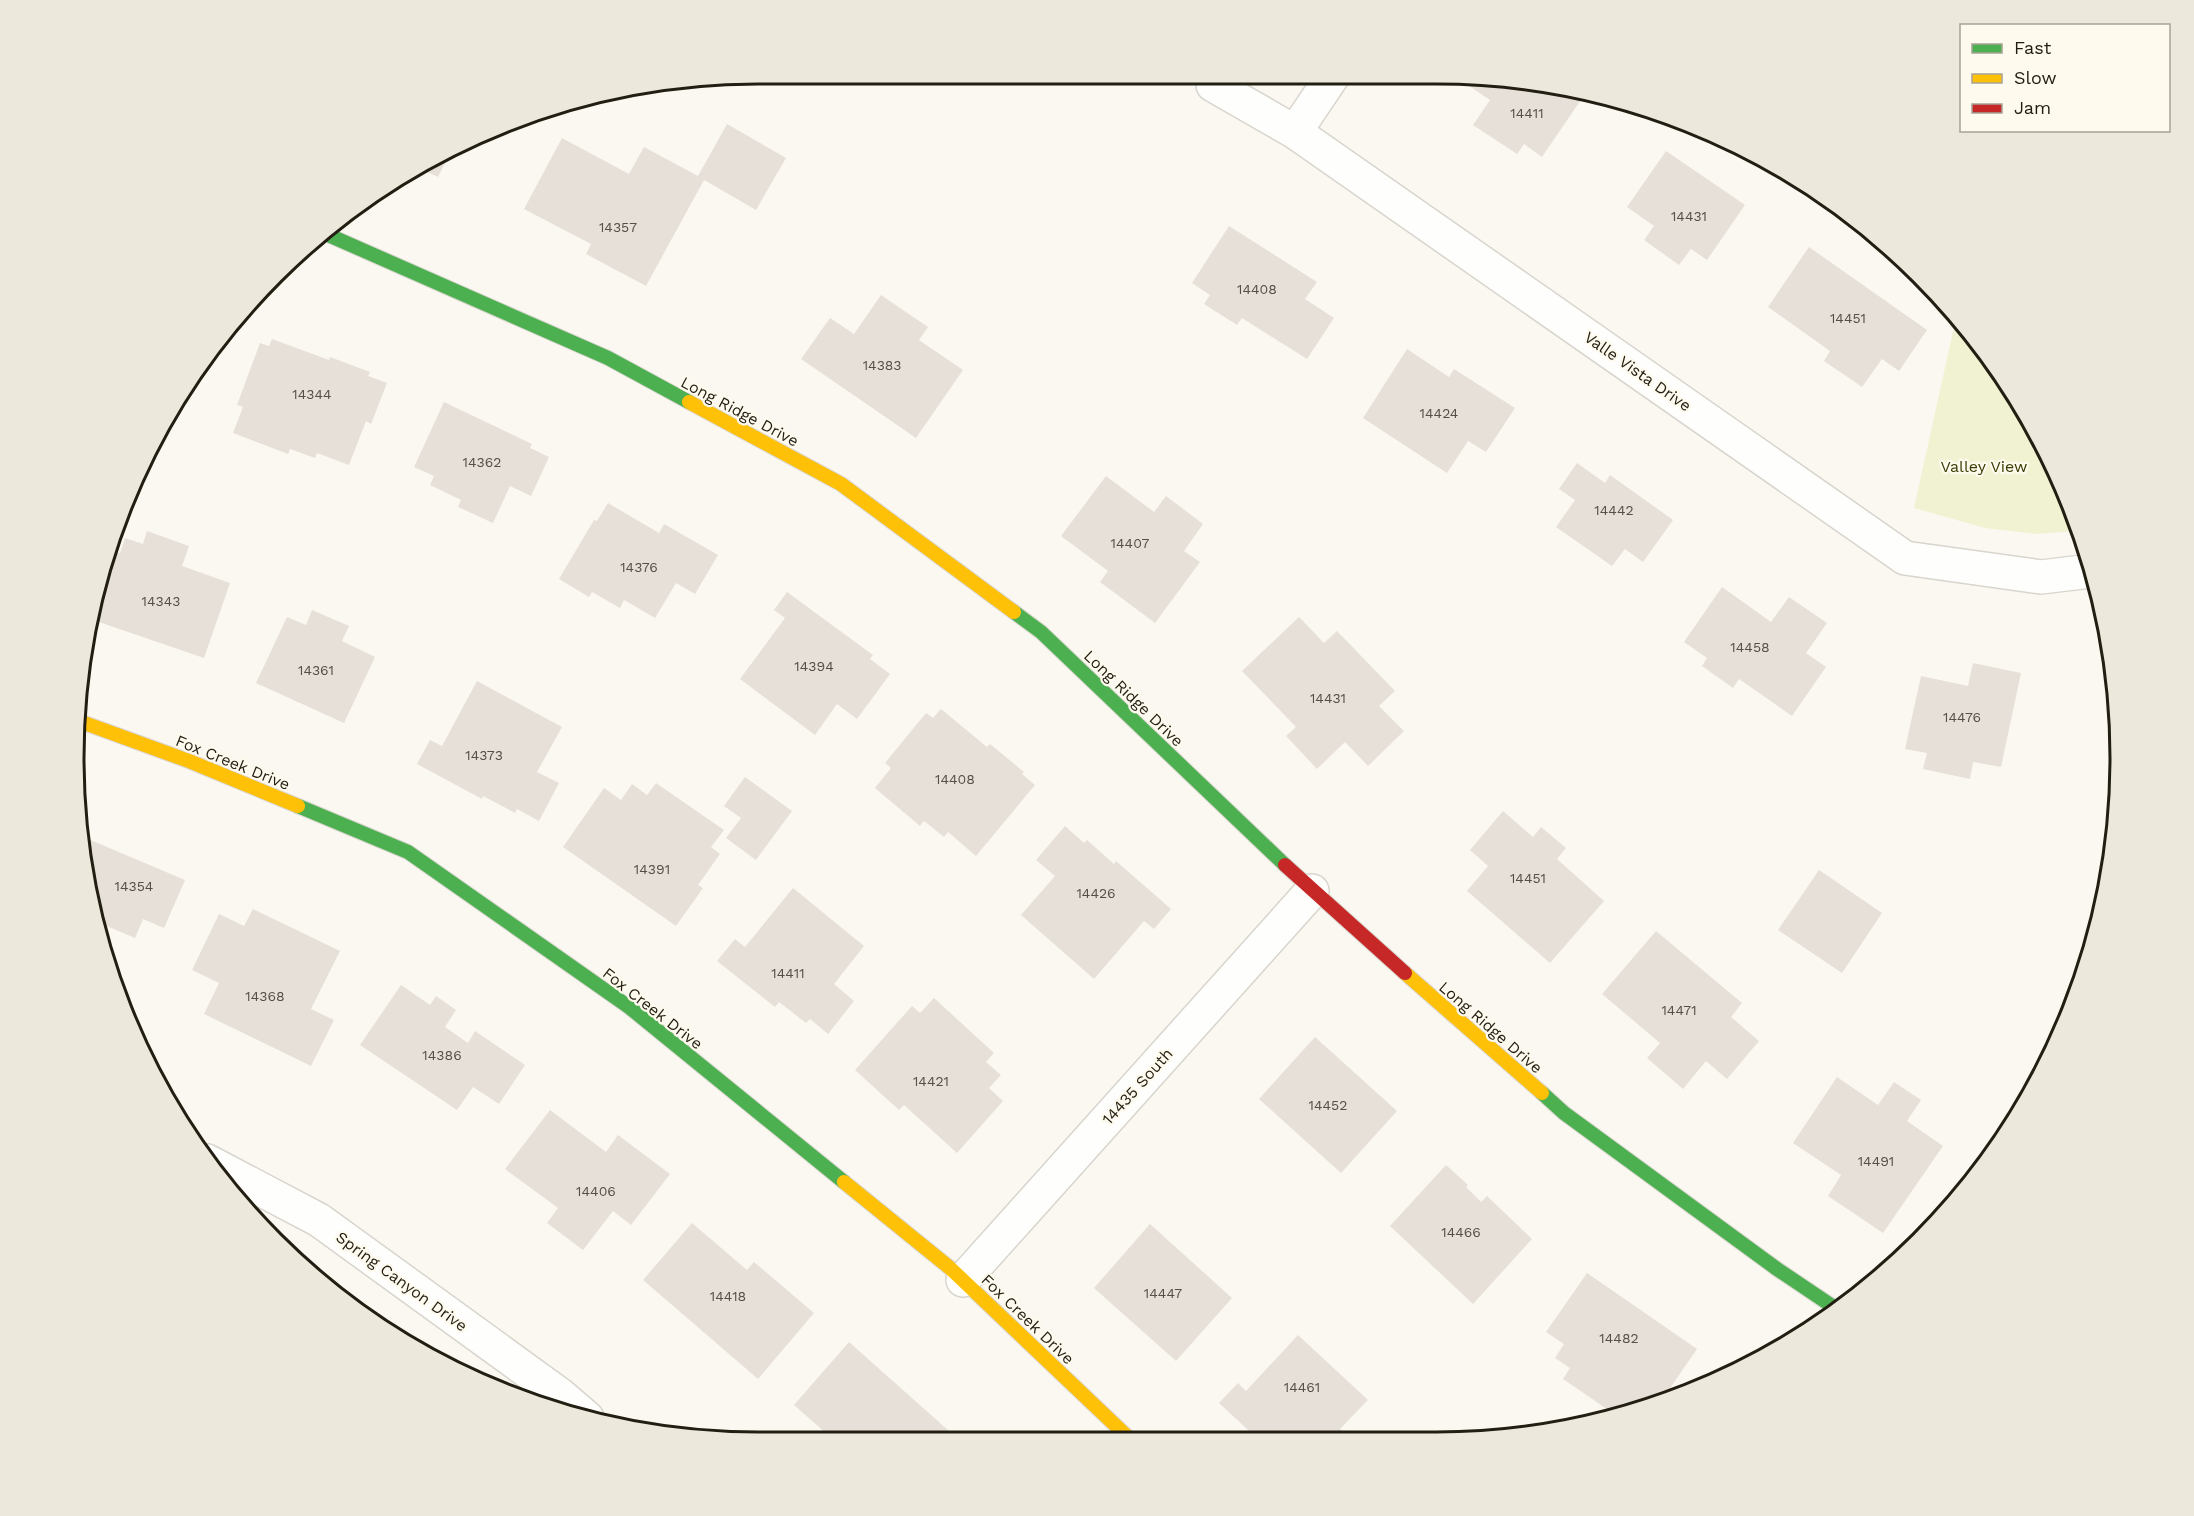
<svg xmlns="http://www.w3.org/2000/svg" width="2194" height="1516" viewBox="0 0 2194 1516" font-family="'Work Sans',sans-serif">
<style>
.green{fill:#f1f2d2}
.building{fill:#e7e0d9}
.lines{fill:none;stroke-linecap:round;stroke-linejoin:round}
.street-casing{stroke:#d8d5cd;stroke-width:36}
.fast-casing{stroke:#d8d5cd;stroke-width:16}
.slow-casing{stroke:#d8d5cd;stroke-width:16}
.jam-casing{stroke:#d8d5cd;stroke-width:16}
.street{stroke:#fefefd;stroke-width:33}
.fast{stroke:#4caf50;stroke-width:14}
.slow{stroke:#ffc107;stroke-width:14}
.jam{stroke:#c62828;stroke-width:14}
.labels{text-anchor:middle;stroke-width:4.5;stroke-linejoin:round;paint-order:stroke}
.number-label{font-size:14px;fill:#545045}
.street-label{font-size:16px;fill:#221e12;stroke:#fefaed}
.park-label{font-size:16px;fill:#3a3d04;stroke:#fefaed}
.rim{fill:none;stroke:#221e12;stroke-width:3}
</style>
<rect width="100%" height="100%" fill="#faf8f1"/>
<path class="green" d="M1956,318L2005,378L2069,496L2079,531L2036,534L1985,528L1914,508Z"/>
<path class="building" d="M1453,75L1569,87L1587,91L1542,157L1524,144L1517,154L1473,125L1490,100Z
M727,124L786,158L756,210L704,180L646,286L586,254L591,244L524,209L562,138L629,174L644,147L698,176Z
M454,145L438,177L416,167Z
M1666,151L1745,205L1707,260L1691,249L1679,265L1644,240L1654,226L1627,207Z
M1229,226L1317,282L1305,299L1334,318L1307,359L1242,318L1237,325L1204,304L1210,295L1192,283Z
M1809,247L1927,330L1899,371L1882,359L1862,387L1824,361L1830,351L1768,307Z
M881,295L928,327L919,340L963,370L916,438L801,359L830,318L854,334Z
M272,339L329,360L330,357L370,372L368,376L387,383L371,424L366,421L349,465L317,453L315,458L290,449L288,454L233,433L243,407L237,405L260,343L269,346Z
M1407,349L1449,377L1454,369L1515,408L1486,452L1468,441L1447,473L1363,418Z
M444,402L532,444L530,448L549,457L531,496L510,486L493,523L458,507L461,500L430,485L434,476L414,467Z
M1577,463L1605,483L1610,475L1673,520L1643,562L1625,549L1612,566L1556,527L1575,500L1559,489Z
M1106,476L1154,512L1166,496L1203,524L1184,551L1200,562L1155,623L1100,582L1108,571L1061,536Z
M608,503L659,533L664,524L718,555L695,594L676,583L655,618L624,600L620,608L592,592L589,597L559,579L594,520L597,521Z
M147,531L189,546L182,566L230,583L204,658L93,620L111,550L120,553L125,538L143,544Z
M1722,587L1771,622L1789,597L1827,623L1806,653L1826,667L1792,716L1739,679L1733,688L1702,666L1707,658L1684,642Z
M787,592L873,655L870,659L890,674L857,719L837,704L815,735L740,679L785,618L774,610Z
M312,610L349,626L342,641L375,657L344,723L256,683L287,617L306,625Z
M1299,617L1324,643L1337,631L1395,691L1379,706L1404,731L1368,766L1345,742L1317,769L1286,736L1296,727L1242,671Z
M1973,663L2021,673L2001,767L1973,762L1970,779L1923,769L1927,753L1905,749L1921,676L1968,686Z
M477,681L562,727L537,772L559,783L539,821L517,809L515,813L483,796L482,799L417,764L430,740L442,746Z
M941,709L987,747L990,744L1024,772L1022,774L1035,785L976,856L948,832L944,837L924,821L920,826L875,788L891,768L885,763L926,713L933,718Z
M745,777L792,811L756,860L726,838L741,818L724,806Z
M656,783L724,830L711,847L720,854L698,885L703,888L676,926L563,847L604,788L621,800L632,784L647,795Z
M1503,811L1533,837L1541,827L1566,848L1557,859L1604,901L1550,963L1467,891L1488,866L1470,850Z
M1065,826L1084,843L1087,840L1114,864L1116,861L1171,909L1154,929L1144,921L1094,979L1021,915L1055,876L1036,860Z
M81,836L185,880L164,928L143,919L135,938L97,922L87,891Z
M1819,870L1882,913L1842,973L1778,930Z
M793,888L864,946L834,984L854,1001L828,1034L810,1019L806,1023L779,1002L775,1007L717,961L735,939L745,947Z
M253,909L340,951L311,1009L334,1020L311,1066L204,1014L219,983L192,970L219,914L244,926Z
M1656,931L1742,1003L1731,1017L1759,1041L1727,1079L1706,1061L1683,1089L1647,1058L1660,1043L1602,994Z
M401,985L430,1005L436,996L456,1010L445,1027L468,1043L475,1031L525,1065L499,1104L473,1087L457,1110L360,1045Z
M934,998L994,1053L986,1062L1001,1075L989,1088L1003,1101L957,1153L904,1105L899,1110L855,1070L912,1006L920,1013Z
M1315,1037L1397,1111L1341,1173L1259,1099Z
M1837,1077L1878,1105L1894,1082L1921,1100L1907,1121L1943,1146L1883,1233L1828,1196L1841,1175L1793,1143Z
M550,1110L606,1152L618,1135L670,1174L631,1225L613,1211L583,1250L547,1223L558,1208L505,1169Z
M1446,1165L1468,1185L1466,1187L1481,1202L1487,1196L1532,1239L1473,1304L1390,1226Z
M692,1223L747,1270L754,1262L814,1313L758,1379L643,1280Z
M1150,1224L1232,1298L1176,1361L1094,1288Z
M1587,1273L1697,1349L1664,1397L1614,1414L1563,1379L1570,1368L1555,1358L1564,1344L1546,1332Z
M1298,1335L1368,1400L1340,1429L1354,1442H1261L1219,1403L1238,1383L1246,1391Z
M849,1342L949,1431L939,1442H836L794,1405Z"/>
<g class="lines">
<g class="street-casing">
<path id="street" d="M1213,85L1295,132L1905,558L2041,577L2091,571
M1295,132L1334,74
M207,1161L319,1220L559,1394L587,1418
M963,1280L1312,891"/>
</g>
<g class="fast-casing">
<path id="fast" d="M326,234L608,358L689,402
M1014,612L1041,632L1285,865
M298,806L408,852L629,1007L844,1182
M1542,1093L1564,1113L1777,1269L1838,1310"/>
</g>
<g class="slow-casing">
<path id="slow" d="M689,402L841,484L1014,612
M76,720L189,761L298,806
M1405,973L1542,1093
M844,1182L950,1268L1133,1442"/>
</g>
<g class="jam-casing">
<path id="jam" d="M1285,865L1405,973"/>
</g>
<use href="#street" class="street"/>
<use href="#fast" class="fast"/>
<use href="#slow" class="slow"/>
<use href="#jam" class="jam"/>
</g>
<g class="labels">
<g class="number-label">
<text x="1527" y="118">14411</text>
<text x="1689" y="221">14431</text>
<text x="618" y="232">14357</text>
<text x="1257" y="294">14408</text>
<text x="1848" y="323">14451</text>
<text x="882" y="370">14383</text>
<text x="312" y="399">14344</text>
<text x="1439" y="418">14424</text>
<text x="482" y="467">14362</text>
<text x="1614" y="515">14442</text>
<text x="1130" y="548">14407</text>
<text x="639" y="572">14376</text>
<text x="161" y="606">14343</text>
<text x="1750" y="652">14458</text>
<text x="814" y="671">14394</text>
<text x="316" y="675">14361</text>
<text x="1328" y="703">14431</text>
<text x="1962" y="722">14476</text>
<text x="484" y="760">14373</text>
<text x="955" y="784">14408</text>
<text x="652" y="874">14391</text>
<text x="1528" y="883">14451</text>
<text x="134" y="891">14354</text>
<text x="1096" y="898">14426</text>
<text x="788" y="978">14411</text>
<text x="265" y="1001">14368</text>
<text x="1679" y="1015">14471</text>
<text x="442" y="1060">14386</text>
<text x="931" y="1086">14421</text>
<text x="1328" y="1110">14452</text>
<text x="1876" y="1166">14491</text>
<text x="596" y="1196">14406</text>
<text x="1461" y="1237">14466</text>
<text x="1163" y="1298">14447</text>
<text x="728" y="1301">14418</text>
<text x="1619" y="1343">14482</text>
<text x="1302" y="1392">14461</text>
</g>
<g class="street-label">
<text transform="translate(1638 371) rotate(35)" y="6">Valle Vista Drive</text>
<text transform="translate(740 411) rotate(28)" y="6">Long Ridge Drive</text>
<text transform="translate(1134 698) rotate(44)" y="6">Long Ridge Drive</text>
<text transform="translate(233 762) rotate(22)" y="6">Fox Creek Drive</text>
<text transform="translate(653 1008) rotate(38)" y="6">Fox Creek Drive</text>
<text transform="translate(1491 1027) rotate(41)" y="6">Long Ridge Drive</text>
<text transform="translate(1137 1086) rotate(-48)" y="6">14435 South</text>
<text transform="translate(402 1281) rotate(36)" y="6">Spring Canyon Drive</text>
<text transform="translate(1028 1319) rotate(44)" y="6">Fox Creek Drive</text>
</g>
<g class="park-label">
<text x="1984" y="472">Valley View</text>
</g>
</g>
<path d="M0 0H2194V1516H0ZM758 84H1436A674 674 0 0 1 2110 758V758A674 674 0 0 1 1436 1432H758A674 674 0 0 1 84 758V758A674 674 0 0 1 758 84Z" fill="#ece8db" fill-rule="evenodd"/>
<path class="rim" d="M758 84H1436A674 674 0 0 1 2110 758V758A674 674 0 0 1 1436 1432H758A674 674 0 0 1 84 758V758A674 674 0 0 1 758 84Z"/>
<rect x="1960" y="24" width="210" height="108" fill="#fefaed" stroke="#a6a295" stroke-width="1.5"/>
<rect x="1972" y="44" width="30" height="9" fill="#4caf50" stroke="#a6a295" stroke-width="1.5"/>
<text x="2014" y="54" font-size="18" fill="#221e12">Fast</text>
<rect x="1972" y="74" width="30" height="9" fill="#ffc107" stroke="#a6a295" stroke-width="1.5"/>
<text x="2014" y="84" font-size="18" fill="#221e12">Slow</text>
<rect x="1972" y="104" width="30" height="9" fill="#c62828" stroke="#a6a295" stroke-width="1.5"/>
<text x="2014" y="114" font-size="18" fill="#221e12">Jam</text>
</svg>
